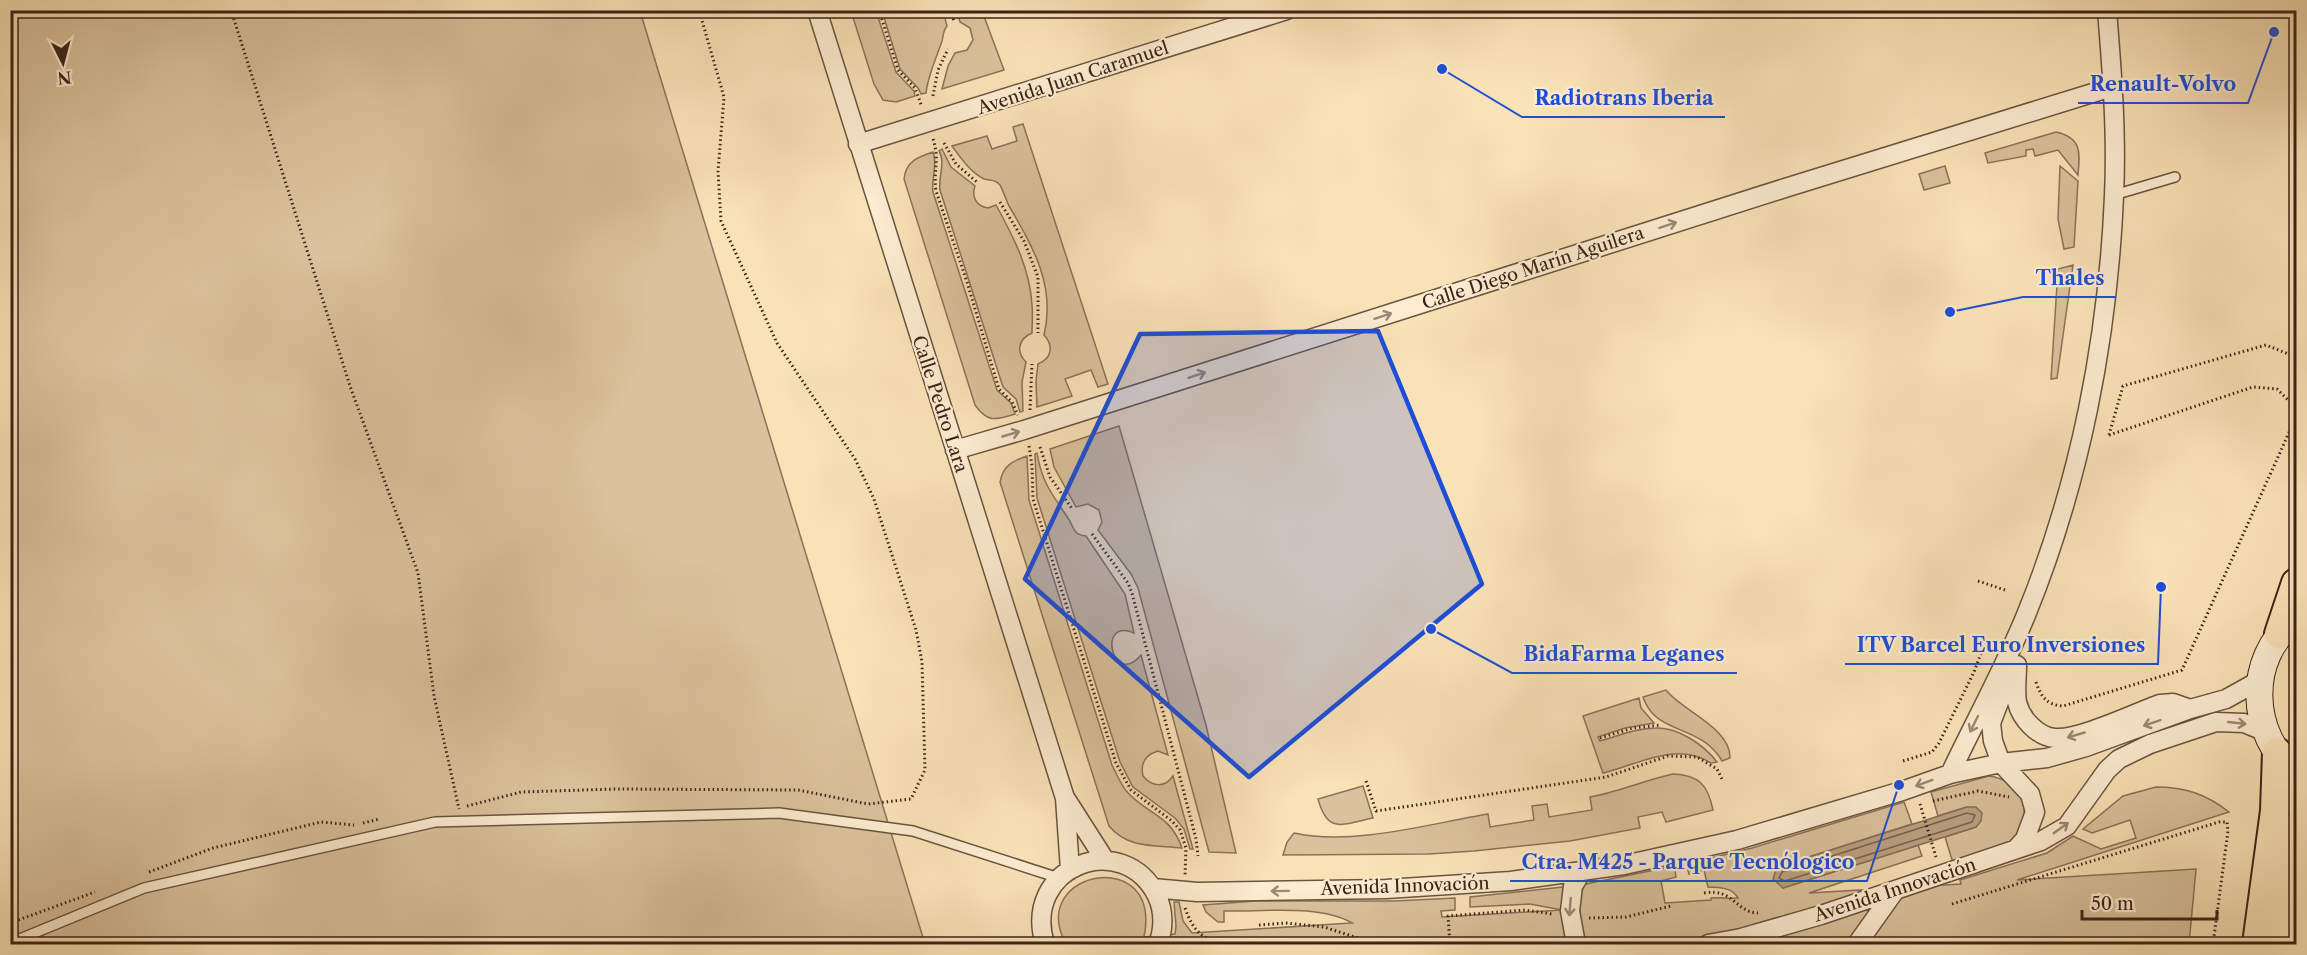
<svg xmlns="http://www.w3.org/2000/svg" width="2307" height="955" viewBox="0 0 2307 955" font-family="'Libre Caslon Text',serif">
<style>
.green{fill:#dac29c;stroke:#8a725a;stroke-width:1.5}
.water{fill:#b9a181;stroke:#876f57;stroke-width:1.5}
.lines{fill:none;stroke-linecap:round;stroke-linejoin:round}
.shore{stroke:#7a624d;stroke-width:1.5}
.lane-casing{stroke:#6b5340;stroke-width:12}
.street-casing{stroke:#6b5340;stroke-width:21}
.secondary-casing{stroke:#3b2319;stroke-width:28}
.primary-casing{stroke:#3b2319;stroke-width:32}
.path{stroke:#3b2319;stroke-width:3;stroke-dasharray:1.5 3;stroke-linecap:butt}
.lane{stroke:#fcecd0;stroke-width:9}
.street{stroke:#fcecd0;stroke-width:18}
.secondary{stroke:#fcecd0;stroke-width:26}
.primary{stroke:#fae2b7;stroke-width:28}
.oneway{stroke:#9c8874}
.marked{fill:#1d4ed8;fill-opacity:0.2;stroke:#1d4ed8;stroke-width:4.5;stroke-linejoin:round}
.labels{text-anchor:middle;stroke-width:4.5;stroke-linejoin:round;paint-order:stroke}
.street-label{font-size:18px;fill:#3b2319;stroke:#fcecd0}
.leader{fill:none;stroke:#1d4ed8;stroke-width:2}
.callout-dot{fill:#1d4ed8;stroke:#fcecd0;stroke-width:2}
.callout-label{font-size:20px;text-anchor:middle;font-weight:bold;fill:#1d4ed8;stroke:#fcecd0;stroke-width:4.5;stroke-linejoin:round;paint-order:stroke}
</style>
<rect width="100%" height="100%" fill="#fae2b7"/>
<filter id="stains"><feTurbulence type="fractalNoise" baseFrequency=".00333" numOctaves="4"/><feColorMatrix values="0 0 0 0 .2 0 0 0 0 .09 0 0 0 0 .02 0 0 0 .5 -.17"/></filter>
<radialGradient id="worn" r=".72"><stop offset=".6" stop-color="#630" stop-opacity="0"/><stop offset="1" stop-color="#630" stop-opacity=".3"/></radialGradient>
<path class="green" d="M10,11H640L925,944H11Z
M851,11H876L896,72L914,91L915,96L896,102L883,100L874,84Z
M882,11H943L947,26C942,32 944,37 941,44C935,61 928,75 926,93L921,94L918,88L900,69Z
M957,11H982L1004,70L942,89L948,66L955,53L967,50L973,40L970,28L960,22Z
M1023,124L1108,384L1098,387L1091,370L1065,379L1072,396L1037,407L1036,381L1038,364C1052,358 1054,346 1044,335C1056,287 1033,246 1009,206C1006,200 1003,190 1000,185C995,179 990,181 984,179C971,173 960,157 952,146L987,136L992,149L1017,141L1013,127Z
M2056,132C2082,138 2080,152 2078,175L2058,150L2035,156L2033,149L2026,150V156L1988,163L1985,153Z
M942,149L951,167L975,186C971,198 977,206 988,208L996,205C1013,236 1030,268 1032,305C1033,314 1032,324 1032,333C1018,339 1016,352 1026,362L1022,382L1023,411L1020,412L1016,399L1003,387L940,190C938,177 946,162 939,151Z
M933,152C938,164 931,179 933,192L997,390L1011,403L1015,414C995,420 988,423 975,405L904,179C906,161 918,157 933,152Z
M1945,166L1950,183L1924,190L1919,174Z
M2060,166L2078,181L2074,247L2064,249L2058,219Z
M2073,265L2057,378L2051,379L2058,269Z
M1119,426L1206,725L1236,853L1209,852L1138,588L1131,574L1098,530L1102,522L1099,510L1088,504L1076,507L1054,467L1050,449Z
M1037,453C1042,483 1052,494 1068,518C1074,527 1073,535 1086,536L1125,594L1134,633C1096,617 1113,689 1141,655L1168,755L1158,751C1145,755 1140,763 1143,776C1152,787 1165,788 1173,776L1193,849H1190L1184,829L1175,818L1133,787L1120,762L1037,498L1035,454Z
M1027,456L1029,500L1112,765C1117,775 1121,786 1129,794C1151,816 1171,816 1182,848C1155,845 1128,849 1109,826L1000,482C1003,466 1012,461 1027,456Z
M1666,690C1682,711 1731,728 1730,758L1722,761C1700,723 1656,736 1643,697Z
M1639,698L1641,708L1654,723L1625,728L1598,737L1600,741C1618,736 1636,728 1656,728C1678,727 1704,745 1717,762L1711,763C1675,741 1640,764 1603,773L1583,716Z
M1673,774C1699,775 1708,785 1713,810L1666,822L1662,812L1638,817L1640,828L1570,841L1474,851L1429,854L1283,855L1287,842L1294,833C1353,846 1428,824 1488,814L1490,827L1534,820L1532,806L1547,804L1549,817L1592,810L1590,797C1618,792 1645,780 1673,774Z
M1989,776C2022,780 2038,818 2010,842C2001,849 1966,858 1953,863L1945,837L1976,827L1967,807L1938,816L1931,792Z
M1363,786L1373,818C1342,824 1328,835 1318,799Z
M2156,787C2185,787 2206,794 2229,812L2017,880L2196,869L2189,944H1021L1065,942C1028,870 1163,845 1144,937L1175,934L1176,926L1174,902H1179L1183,921L1192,933L1352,923C1319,904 1262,912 1224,911V922H1218L1206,912L1203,905L1255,901H1394L1455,898V910L1441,911L1442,917L1562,910L1530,904L1470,907V897L1581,885L1674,866L1676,877L1661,881L1665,903L1711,900V898C1720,897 1729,899 1738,898C1732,887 1720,888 1708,887L1704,870L1689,874L1686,864L1752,848L1904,802L1912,824L1777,867L1783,888L1918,845L1922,856L1809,893L1961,884L1960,880L2047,853L2073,836L2101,849L2136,838L2130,820L2092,833L2083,829L2123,796Z"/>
<path class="water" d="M1967,807H1976L1982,813L1981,821L1976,827L1783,888L1773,879L1777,867Z"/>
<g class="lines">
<path class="shore" d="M1967,813L1975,815L1972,822L1785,881L1779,878L1782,872Z"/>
<g class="lane-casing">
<path id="lane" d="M2114,195L2175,177
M10,943L144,888L435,822L779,813L913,831L1059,878"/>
</g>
<g class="street-casing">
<path id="street" d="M817,10L1065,798L1070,870
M858,144L1287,10
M955,450L1024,430L1785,188L2112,87
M2017,665C2017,677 2015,691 2017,702C2021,719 2038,737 2055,738C2079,740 2135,713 2160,704L2173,703L2190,709
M2009,676L1991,723L1993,741L2001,763L2030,794L2035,812L2025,839L2015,850
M1950,774C1975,721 2004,669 2026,615C2080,483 2108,338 2114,196C2117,134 2112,72 2107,10
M1066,799L1105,860
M1153,888L1197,892L1386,889L1511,881L1624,865L1737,840L1902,791L1950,774L2001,763L2047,758L2086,747L2190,709L2226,699L2253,684L2261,674
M1045,944C1021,866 1123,828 1157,896C1164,911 1164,929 1158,944
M1576,944L1570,911L1573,886L1582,871
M1708,944L1741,938L1821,915L2041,841L2067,826L2107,770L2119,759L2150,744L2216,722L2244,723L2266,732
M1857,944L1894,892"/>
</g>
<g class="secondary-casing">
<path id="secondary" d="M2294,621C2246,658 2249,736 2296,772"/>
</g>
<g class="primary-casing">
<path id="primary" d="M2279,634L2296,583
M2257,944L2275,811L2277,752
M2281,944L2296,827"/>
</g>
<path class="path" d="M231,10L350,386L418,573L434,696L459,809
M879,10L898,70L915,88L922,107
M951,10L954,22
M933,96L938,70L948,49
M933,139C940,160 933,171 936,191L967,282L999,389L1012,402L1018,415
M944,143L956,164L978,183
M2296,163V165
M1000,202L1024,241L1038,277V333
M1030,410L1032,364
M2109,435L2123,386L2266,345L2296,357
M2109,435L2253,387L2277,389L2292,404L2295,421
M1029,446L1032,466L1033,499L1116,763L1131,790L1172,821L1180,830L1186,848L1185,875
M1040,447L1050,477L1073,510
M1092,534L1128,583L1132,593L1196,839L1198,856
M1978,581L2005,590
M2036,682C2041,697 2047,705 2063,706L2182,670L2296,417
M1600,738L1633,728L1661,725
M1903,761L1932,752L1939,743L1974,672L1983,648L1990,651
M1366,781L1376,811L1606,777L1668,756L1697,757L1717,769L1723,781
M1933,801L1978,791L2009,797
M1920,804L1936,857
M467,806L521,792L615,789L798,790L868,804L911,799L925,770L922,662L916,630L874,499L855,459L777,343L721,221L718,171L724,97L699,10
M363,823L380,819
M149,872L213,848L321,822L354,825
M1704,893C1734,888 1735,912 1758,913
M1952,904L2219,822H2227L2228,831L2213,944
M1185,908C1194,933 1204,942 1231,943
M1589,918L1626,917L1671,906
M10,923L95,892
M1259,925L1286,923L1324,927L1376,944
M1450,944L1448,916L1525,910L1552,914"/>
<use href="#lane" class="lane"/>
<use href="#street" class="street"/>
<use href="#secondary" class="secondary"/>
<use href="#primary" class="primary"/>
</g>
<defs><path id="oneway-shaft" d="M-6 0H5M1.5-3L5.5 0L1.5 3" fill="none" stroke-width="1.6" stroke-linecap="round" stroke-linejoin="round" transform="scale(1.5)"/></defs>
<g class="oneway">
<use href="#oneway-shaft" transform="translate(1668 225) rotate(-18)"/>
<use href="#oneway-shaft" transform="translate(1383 316) rotate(-18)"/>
<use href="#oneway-shaft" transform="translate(1197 375) rotate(-18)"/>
<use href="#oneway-shaft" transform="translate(1011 434) rotate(-16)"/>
<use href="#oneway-shaft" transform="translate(2152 723) rotate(161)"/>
<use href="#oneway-shaft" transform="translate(2237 723) rotate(6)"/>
<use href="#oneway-shaft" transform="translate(1974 724) rotate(116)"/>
<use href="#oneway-shaft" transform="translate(2076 735) rotate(164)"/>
<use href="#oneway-shaft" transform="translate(1924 783) rotate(160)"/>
<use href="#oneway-shaft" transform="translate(2061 828) rotate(-36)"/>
<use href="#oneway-shaft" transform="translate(1280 891) rotate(179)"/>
<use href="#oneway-shaft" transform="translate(1570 907) rotate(95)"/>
</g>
<path class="marked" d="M1378,331L1482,584L1249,777L1025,579L1140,334Z"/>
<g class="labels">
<g class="street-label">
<text transform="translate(1073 78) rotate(-18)" y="6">Avenida Juan Caramuel</text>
<text transform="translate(1533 268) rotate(-18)" y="6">Calle Diego Marín Aguilera</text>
<text transform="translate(940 404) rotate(72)" y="6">Calle Pedro Lara</text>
<text transform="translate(1405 886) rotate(-2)" y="6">Avenida Innovación</text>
<text transform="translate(1895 890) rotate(-18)" y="6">Avenida Innovación</text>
</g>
</g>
<path class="leader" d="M2274 32L2248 103H2078M1442 69L1522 117H1725M1950 312L2023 297H2116M2161 587L2158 664H1845M1431 629L1512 673H1737M1899 785L1867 881H1510"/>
<g class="callout-dot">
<circle cx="2274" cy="32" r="6"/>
<circle cx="1442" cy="69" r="6"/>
<circle cx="1950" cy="312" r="6"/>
<circle cx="2161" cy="587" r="6"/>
<circle cx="1431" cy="629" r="6"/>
<circle cx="1899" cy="785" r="6"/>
</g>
<g class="callout-label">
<text x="2163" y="91">Renault-Volvo</text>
<text x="1624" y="105">Radiotrans Iberia</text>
<text x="2070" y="285">Thales</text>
<text x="2001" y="652">ITV Barcel Euro Inversiones</text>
<text x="1624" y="661">BidaFarma Leganes</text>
<text x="1688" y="869">Ctra. M425 - Parque Tecnólogico</text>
</g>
<rect width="2307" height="955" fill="none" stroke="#fae2b7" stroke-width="36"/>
<rect x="12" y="12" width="2283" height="931" fill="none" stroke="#3b2319" stroke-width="3"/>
<rect x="18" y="18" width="2271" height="919" fill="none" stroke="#3b2319" stroke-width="1.5"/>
<g transform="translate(63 63) rotate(174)" stroke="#fcecd0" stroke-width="4.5" paint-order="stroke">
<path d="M0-4.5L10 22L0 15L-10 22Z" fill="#3b2319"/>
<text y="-9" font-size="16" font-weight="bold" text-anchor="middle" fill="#3b2319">N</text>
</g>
<path d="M2082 910v9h135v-9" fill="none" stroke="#3b2319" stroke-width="3"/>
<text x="2091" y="910" font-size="18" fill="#3b2319" stroke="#fcecd0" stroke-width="4.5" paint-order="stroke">50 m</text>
<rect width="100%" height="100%" filter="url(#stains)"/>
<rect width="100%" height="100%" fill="url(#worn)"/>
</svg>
